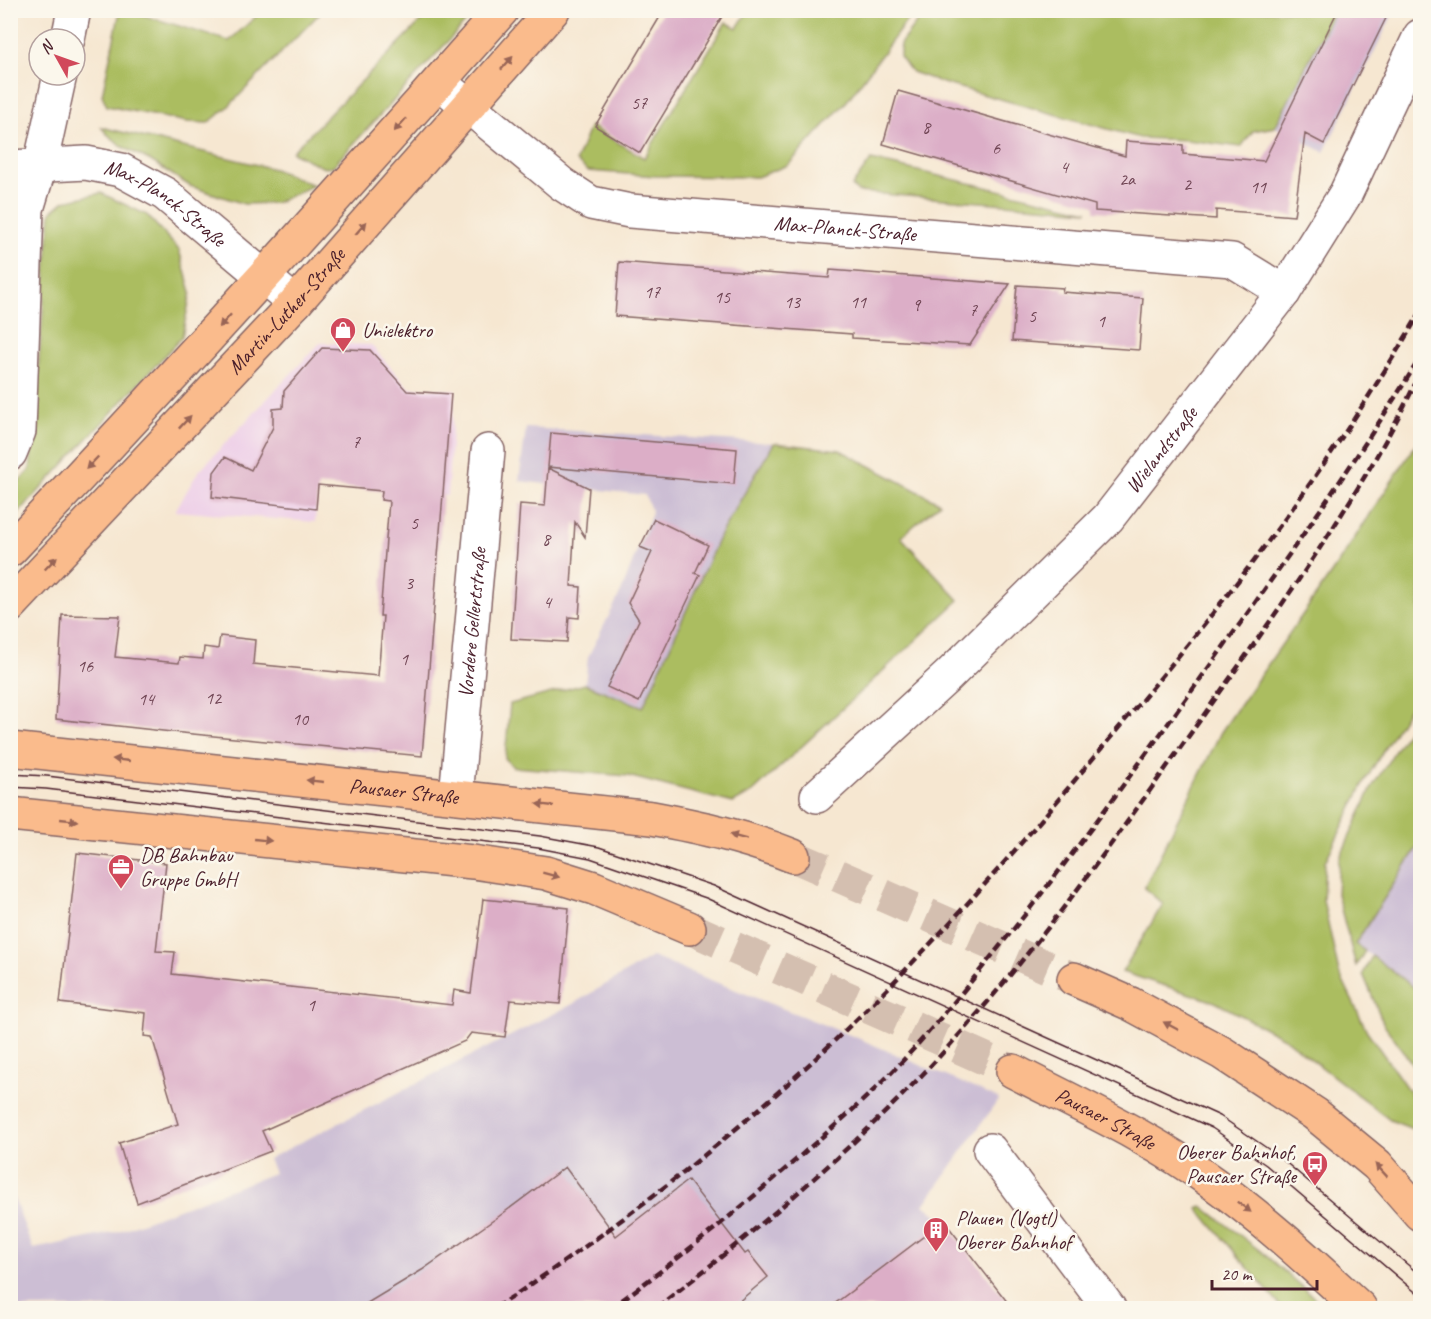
<svg xmlns="http://www.w3.org/2000/svg" width="1431" height="1319" viewBox="0 0 1431 1319" font-family="Caveat,sans-serif">
<style>
.built{fill:#eed0e8}
.industrial{fill:#ccbed4}
.green{fill:#abbd60;stroke:#7a6e46;stroke-width:1.5}
.building{fill:#dcaec7}
.lines{fill:none;stroke-linecap:round;stroke-linejoin:round}
.major-tunnel{stroke:#d4bfb0;stroke-width:33;stroke-dasharray:33 16;stroke-linecap:butt}
.minor-casing{stroke:#866565;stroke-width:36}
.major-casing{stroke:#866565;stroke-width:36}
.minor{stroke:#fff;stroke-width:33}
.major{stroke:#fabb8c;stroke-width:33}
.tram{stroke:#4a1f2b;stroke-width:1.5}
.rail{stroke:#4a1f2b;stroke-width:4.5;stroke-dasharray:9 4.5;stroke-linecap:butt}
.oneway{fill:#996557}
.labels{text-anchor:middle;stroke-width:5;stroke-linejoin:round;paint-order:stroke}
.number-label{font-size:18px;fill:#6e4352}
.street-label{font-size:21px;fill:#4a1f2b;stroke:#fbf7ec}
.poi-label{font-size:21px;fill:#4a1f2b;stroke:#fbf7ec;text-anchor:start}
</style>
<rect width="100%" height="100%" fill="#fbf7ec"/>
<filter id="ink" filterUnits="userSpaceOnUse"><feTurbulence type="fractalNoise" baseFrequency=".0167" numOctaves="2"/><feDisplacementMap in="SourceGraphic" scale="12" xChannelSelector="R" yChannelSelector="G"/><feConvolveMatrix kernelMatrix="1 2 1 2 8 2 1 2 1" color-interpolation-filters="sRGB"/></filter>
<filter id="wash" filterUnits="userSpaceOnUse"><feTurbulence type="fractalNoise" baseFrequency=".008" numOctaves="4" result="noise"/><feDisplacementMap in="SourceGraphic" scale="24" xChannelSelector="R" yChannelSelector="G"/><feGaussianBlur stdDeviation="1.35" result="paint"/><feColorMatrix in="noise" values="0 0 0 0 0 0 0 0 0 0 0 0 0 0 0 0 0 1.4 0 .05"/><feComposite in="paint" operator="in"/></filter>
<g filter="url(#wash)">
<rect width="100%" height="100%" fill="#f6e7d1"/>
<path class="built" d="M320,343L371,345L409,388L455,390L447,496L318,485L315,522L175,511L198,472Z"/>
<path class="industrial" d="M1391,10L1394,12L1324,152L1275,127L1334,11Z
M526,428L774,443L721,533L643,708L585,684L588,657L621,592L652,512L645,495L519,481Z
M1420,843V992L1355,944Z
M652,957L860,1039L999,1099L924,1205L944,1221L829,1308H11L10,1188L33,1249L117,1232L274,1173L268,1159L571,1005Z"/>
<path class="green" d="M432,10L476,11L333,166L324,168L292,152Z
M120,11H129L229,41L262,11H322L227,108L208,123L187,122L107,106L102,95Z
M748,11H914L847,101L788,165L757,177L656,176L588,171L576,161L590,126L644,158L726,22L737,28Z
M925,11V10L1334,11L1275,127L1253,131L1241,147L1186,140L1140,138L946,84L912,72L900,57V44Z
M101,127L274,169L314,185L275,203L244,204L190,186L151,161L123,147L107,134Z
M871,160L1088,211L858,192L852,186Z
M101,193L147,215L179,250L191,292L182,337L11,521V489L30,470L51,212L64,201Z
M1420,438V685L1417,695L1365,781L1325,862L1323,900L1339,973L1367,1031L1420,1107V1132L1390,1120L1284,1038L1215,1002L1122,972L1163,904L1144,888L1221,732L1337,565Z
M774,443L840,450L940,503L901,537L959,600L753,792L733,803L628,776L513,767L505,758L510,704L585,684L643,707L721,533Z
M1420,711V843L1355,944L1365,951L1356,966L1337,894L1339,860L1372,787Z
M1372,956L1420,992V1075L1384,1025L1363,974Z
M1202,1206L1263,1253L1326,1308H1282L1198,1209Z"/>
<g id="blocks">
<path class="building" d="M664,10H726L640,153L595,126Z
M1338,10H1390L1324,144L1305,134L1294,216L1216,210V219L1095,211V205L883,144L898,91L1125,156L1126,141L1183,145V154L1264,161Z
M619,262L829,278L830,270L1010,284L970,345L852,338V334L615,316Z
M1017,285L1063,288L1062,292L1143,298L1139,350L1012,341Z
M322,348L370,350L407,391L451,394L422,756L172,732L56,719L62,615L120,616L115,657L179,663L180,657L203,659L204,647L218,649L220,636L255,640L253,664L378,676L383,616H380L389,501L381,500L382,491L318,485L316,509L212,497L214,472L225,457L251,470L273,427V409L283,408L284,391Z
M551,433L737,449L734,484L548,467Z
M548,468L589,488L585,537L575,522L571,586L581,587L579,618L569,617L567,642L511,639L520,504L545,506Z
M654,519L708,545L695,573L700,575L639,702L607,687L639,620L628,603L652,552L640,547Z
M77,853L166,863L156,951L175,952L172,974L452,1005L454,990L471,993L483,899L569,908L560,1004L510,1000L505,1037L471,1033L465,1041L262,1131L271,1151L137,1203L119,1143L178,1124L152,1037L144,1036L146,1013L60,1003Z
M565,1167L616,1236L688,1180L745,1254L748,1252L768,1277L731,1308H359L422,1270L498,1217Z
M944,1221L1012,1308H829Z"/>
</g>
</g>
<g filter="url(#ink)">
<use href="#blocks" fill-opacity="0" stroke="#866565" stroke-width="1.5"/>
<g class="lines">
<path class="major-tunnel" d="M793,856L1074,979
M689,928L1013,1071"/>
<g class="minor-casing">
<g id="minor">
<path d="M68,39L74,10"/>
<path id="s1" d="M439,82L562,184L591,203L630,211L1232,260L1284,292"/>
<path id="s2" d="M10,167L86,163L121,170L165,194L295,303"/>
<path d="M10,453L19,431L27,209L40,166L60,75"/>
<path id="s3" d="M456,796L488,451"/>
<path id="s4" d="M817,796L948,676L1108,518L1284,292L1346,193L1420,36"/>
<path d="M990,1150L1109,1308"/>
</g>
</g>
<g class="major-casing">
<g id="major">
<path d="M10,550C178,373 341,193 502,10"/>
<path id="s5" d="M10,606L295,303L553,10"/>
<path id="s6" d="M10,749L652,818C700,827 747,837 793,856"/>
<path d="M10,814L473,862L546,873L594,888L689,928"/>
<path d="M1074,979L1131,1004L1222,1053L1315,1114L1377,1165L1420,1214"/>
<path id="s7" d="M1013,1071C1081,1106 1152,1138 1213,1183C1266,1221 1312,1264 1360,1308"/>
</g>
</g>
<use href="#minor" class="minor"/>
<use href="#major" class="major"/>
<path class="tram" d="M10,774L47,776L540,836L599,847L714,886L1220,1116L1277,1155L1420,1275
M10,787L46,789L538,848L590,858L706,898L1212,1128L1266,1165L1420,1296"/>
<path class="rail" d="M495,1308C642,1213 792,1090 913,962C976,896 1036,827 1095,756C1172,665 1248,573 1316,475C1353,422 1387,368 1420,313
M611,1308C679,1259 744,1206 807,1150C837,1124 868,1097 895,1069C927,1035 957,999 986,963C1057,877 1122,787 1188,696C1268,585 1348,474 1420,358
M656,1308C750,1236 840,1160 922,1075C1029,963 1118,835 1208,709C1284,602 1363,493 1420,374"/>
</g>
<defs><path id="oneway-solid" d="M-6-.8H1V-3.2L6.5 0L1 3.2V.8H-6Z" transform="scale(1.5)"/></defs>
<g class="oneway">
<use href="#oneway-solid" transform="translate(507 63) rotate(-48)"/>
<use href="#oneway-solid" transform="translate(400 125) rotate(132)"/>
<use href="#oneway-solid" transform="translate(361 228) rotate(-49)"/>
<use href="#oneway-solid" transform="translate(225 321) rotate(132)"/>
<use href="#oneway-solid" transform="translate(185 422) rotate(-47)"/>
<use href="#oneway-solid" transform="translate(92 463) rotate(134)"/>
<use href="#oneway-solid" transform="translate(51 563) rotate(-46)"/>
<use href="#oneway-solid" transform="translate(121 760) rotate(-174)"/>
<use href="#oneway-solid" transform="translate(315 781) rotate(-174)"/>
<use href="#oneway-solid" transform="translate(545 805) rotate(-174)"/>
<use href="#oneway-solid" transform="translate(69 820) rotate(6)"/>
<use href="#oneway-solid" transform="translate(738 837) rotate(-165)"/>
<use href="#oneway-solid" transform="translate(263 840) rotate(6)"/>
<use href="#oneway-solid" transform="translate(551 875) rotate(15)"/>
<use href="#oneway-solid" transform="translate(1171 1026) rotate(-152)"/>
<use href="#oneway-solid" transform="translate(1381 1170) rotate(-133)"/>
<use href="#oneway-solid" transform="translate(1244 1207) rotate(37)"/>
</g>
</g>
<defs>
<g id="shop-pin" transform="scale(1.35)"><path d="M0 17L-7.5 6A9.5 9.5 0 1 1 7.5 6Z" fill="#d1495b" stroke="#fbf7ec"/><path d="M-5-2.5h2.3a2.7 3.5 0 0 1 5.4 0H5L5.5 6h-11ZM-1.5-2.5h3a1.5 2.3 0 0 0-3 0Z" fill="#fff"/></g>
<g id="office-pin" transform="scale(1.35)"><path d="M0 17L-7.5 6A9.5 9.5 0 1 1 7.5 6Z" fill="#d1495b" stroke="#fbf7ec"/><path d="M-6-3h4V-5.5h4V-3h4V5H-6ZM-1-4.5V-3h2v-1.5ZM-6 0V1H6V0Z" fill="#fff"/></g>
<g id="bus-pin" transform="scale(1.35)"><path d="M0 17L-7.5 6A9.5 9.5 0 1 1 7.5 6Z" fill="#d1495b" stroke="#fbf7ec"/><path d="M-5-6H5V4H4V6H2V4H-2V6H-4V4H-5ZM-3.5-4V0h7V-4ZM-3.5 1.2v1.5H-2V1.2ZM2 1.2v1.5H3.5V1.2Z" fill="#fff"/></g>
<g id="building-pin" transform="scale(1.35)"><path d="M0 17L-7.5 6A9.5 9.5 0 1 1 7.5 6Z" fill="#d1495b" stroke="#fbf7ec"/><path d="M-4-6H4V6H1V3H-1V6H-4ZM-2.5-4.3h1.7v1.8h-1.7ZM.8-4.3h1.7v1.8H.8ZM-2.5-1h1.7V.8h-1.7ZM.8-1h1.7V.8H.8Z" fill="#fff"/></g>
</defs>
<g fill-rule="evenodd">
<use href="#shop-pin" x="343" y="330"/>
<use href="#office-pin" x="121" y="867"/>
<use href="#bus-pin" x="1315" y="1164"/>
<use href="#building-pin" x="936" y="1230"/>
</g>
<g class="labels">
<g class="number-label">
<text x="639" y="109">57</text>
<text x="926" y="133">8</text>
<text x="996" y="154">6</text>
<text x="1064" y="173">4</text>
<text x="1127" y="185">2a</text>
<text x="1187" y="190">2</text>
<text x="1258" y="193">11</text>
<text x="652" y="298">17</text>
<text x="722" y="303">15</text>
<text x="792" y="308">13</text>
<text x="858" y="308">11</text>
<text x="916" y="311">9</text>
<text x="973" y="316">7</text>
<text x="1032" y="322">5</text>
<text x="1101" y="327">1</text>
<text x="356" y="448">7</text>
<text x="414" y="529">5</text>
<text x="546" y="545">8</text>
<text x="409" y="589">3</text>
<text x="547" y="608">4</text>
<text x="404" y="665">1</text>
<text x="85" y="672">16</text>
<text x="213" y="704">12</text>
<text x="146" y="705">14</text>
<text x="300" y="725">10</text>
<text x="311" y="1011">1</text>
</g>
<g class="street-label">
<text dy="7" stroke="none"><textPath href="#s2" startOffset="166">Max-Planck-Straße</textPath></text>
<text dy="7" stroke="none"><textPath href="#s1" startOffset="450">Max-Planck-Straße</textPath></text>
<text dy="7" stroke="none"><textPath href="#s5" startOffset="404">Martin-Luther-Straße</textPath></text>
<text dy="7" stroke="none"><textPath href="#s4" startOffset="489">Wielandstraße</textPath></text>
<text dy="7" stroke="none"><textPath href="#s3" startOffset="174">Vordere Gellertstraße</textPath></text>
<text dy="7" stroke="none"><textPath href="#s6" startOffset="396">Pausaer Straße</textPath></text>
<text dy="7" stroke="none"><textPath href="#s7" startOffset="104">Pausaer Straße</textPath></text>
</g>
<g class="poi-label">
<text x="362" y="337">Unielektro</text>
<text x="140" y="862">DB Bahnbau<tspan x="140" dy="24">Gruppe GmbH</tspan></text>
<text x="1296" y="1159" text-anchor="end">Oberer Bahnhof,<tspan x="1296" dy="24">Pausaer Straße</tspan></text>
<text x="956" y="1225">Plauen (Vogtl)<tspan x="956" dy="24">Oberer Bahnhof</tspan></text>
</g>
</g>
<rect width="1431" height="1319" fill="none" stroke="#fbf7ec" stroke-width="36"/>
<g transform="translate(57 57) rotate(310)"><circle r="28" fill="#fbf7ec" stroke="#b4a19f" stroke-width="1.5"/>
<path d="M0-4.5L10 22L0 15L-10 22Z" fill="#d1495b"/>
<text y="-9" font-size="16" font-weight="bold" text-anchor="middle" fill="#4a1f2b">N</text>
</g>
<path d="M1212 1280v9h105v-9" fill="none" stroke="#4a1f2b" stroke-width="3"/>
<text x="1221" y="1280" font-size="18" fill="#4a1f2b" stroke="#fbf7ec" stroke-width="4.5" paint-order="stroke">20 m</text>
</svg>
